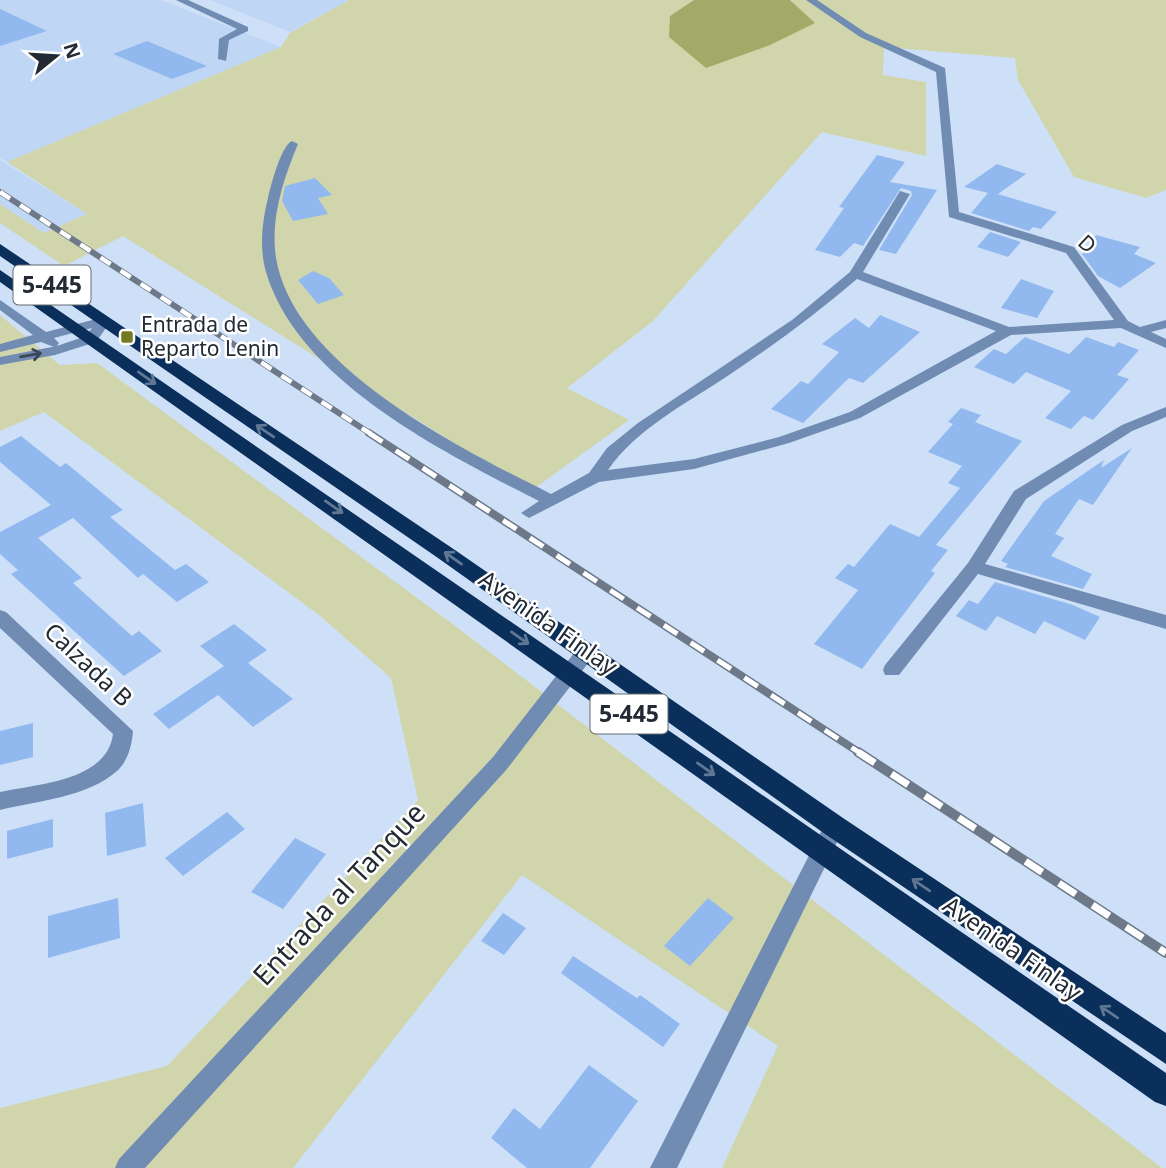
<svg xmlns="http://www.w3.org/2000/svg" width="1166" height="1168" viewBox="0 0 1166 1168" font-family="'Noto Sans',sans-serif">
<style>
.built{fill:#c0d6f5}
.green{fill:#d0d5ac}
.water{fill:#a3a966}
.building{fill:#91b9ef}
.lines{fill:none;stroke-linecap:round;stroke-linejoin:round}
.minor{fill:#708cb3;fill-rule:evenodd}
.highway{fill:#0b2f5b;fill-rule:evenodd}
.rail-far2-casing{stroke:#6d7988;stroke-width:6}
.rail-far1-casing{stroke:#6d7988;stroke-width:8}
.rail-casing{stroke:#6d7988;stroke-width:10}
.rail-far2{stroke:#fff;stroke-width:4.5;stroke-dasharray:12;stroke-linecap:butt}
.rail-far1{stroke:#fff;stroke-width:5;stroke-dasharray:16;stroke-linecap:butt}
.rail{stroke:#fff;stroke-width:7;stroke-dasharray:20;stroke-linecap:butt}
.oneway{stroke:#3a4759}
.oneway2{stroke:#607894}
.poi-dot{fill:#747922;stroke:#fff;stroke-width:2.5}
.labels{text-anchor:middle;stroke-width:5;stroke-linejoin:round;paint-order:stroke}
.far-street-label{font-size:21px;fill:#232a33;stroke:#fff}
.far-poi-label{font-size:21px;fill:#232a33;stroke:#fff;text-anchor:start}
.shield{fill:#fff;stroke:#656a70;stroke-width:2}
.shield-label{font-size:23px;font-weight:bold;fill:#232a33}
.street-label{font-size:24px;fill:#232a33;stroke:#fff}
.near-street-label{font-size:28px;fill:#232a33;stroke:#fff}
</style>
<rect width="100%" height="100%" fill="#cee0f8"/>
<path class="built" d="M0,0H161L281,47L7,162L0,158Z
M210,0H349L290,32Z
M0,160L87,214L44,233L0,204Z"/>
<path class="green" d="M349,0H694L670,16L814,23L790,0H1166V190L1146,198L1074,177L1018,80L1015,58L884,47L883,75L926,82V156L822,132L653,321L567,388L629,420L531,491L123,236L64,266L0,223V204L44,233L87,214L7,162L281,47L290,33Z
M0,315L60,365L97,363L462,631L1162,1168H722L778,1046L522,875L293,1168H0V1108L167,1066L418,800L391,678L319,615L44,412L0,431Z"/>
<path class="water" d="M694,0H790L815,23L770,45L706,68L669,37L670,16Z"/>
<path class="building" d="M0,9L47,31L0,46Z
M147,41L207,66L172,79L113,54Z
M877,155L905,162L890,182L937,190L896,254L879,250L912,195L911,191L901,188L863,246L854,243L840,257L815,250L844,208L839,207Z
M997,164L1026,174L998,194L1057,212L1041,229L1033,227L1029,231L971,213L988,193L964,187Z
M315,178L332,195L318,198L328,214L293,221L282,201L285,186Z
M990,232L1021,242L1008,257L977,247Z
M1096,235L1140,247L1134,254L1156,263L1120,288L1098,276L1082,254Z
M313,271L329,278L344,295L318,304L298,280Z
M1021,279L1054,291L1037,318L1001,308Z
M880,315L920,332L863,383L849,378L803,423L771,409L801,381L808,384L839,352L822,344L855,318L869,328Z
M1025,337L1069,354L1086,337L1114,347L1118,342L1139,350L1117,375L1129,379L1093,420L1084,416L1071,429L1045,418L1071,391L1026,372L1014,384L974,367L994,349L1006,354Z
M961,408L981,415L975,422L1022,441L936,545L948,550L931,571L935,573L862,669L814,644L858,590L835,578L848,564L854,567L890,524L919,537L960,488L948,483L962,466L928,452L953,424L948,422Z
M21,436L60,467L66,463L123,510L110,517L175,570L186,564L209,582L177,602L143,574L138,578L73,518L38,538L82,578L73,583L132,636L139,631L162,651L124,676L11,574L18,570L0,554V532L51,505L0,462V447Z
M1132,448L1093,505L1079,499L1055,534L1064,538L1051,556L1092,574L1083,589L1005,567L1008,564L1001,561L1044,501L1104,460L1101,468Z
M995,582L1073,605L1100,617L1085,640L1044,621L1035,634L997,616L986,631L956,616L969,600L978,604Z
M234,624L267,650L248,663L293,699L253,727L218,695L169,729L153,714L224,666L200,646Z
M33,723V757L0,765V731Z
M143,803L146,846L107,856L105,813Z
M227,812L245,829L183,876L165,858Z
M53,819V847L7,859V831Z
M295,838L326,854L283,909L251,892Z
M118,898L120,938L48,958V916Z
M708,898L734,918L690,966L664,946Z
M503,913L526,928L504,955L481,941Z
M573,956L637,998L640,995L680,1024L663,1047L561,973Z
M589,1065L638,1101L590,1168H527L491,1138L514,1108L540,1129Z"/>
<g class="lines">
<path class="minor" d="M176,0H188L248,27V31L229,40L226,61L218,59L219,39L237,29Z
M806,0H817L866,33L945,68L959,212L1074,247L1128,321L1140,327L1166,320V328L1151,332L1166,339V348L1121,328L1011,335L860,418L789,443L694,469L599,482L529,518L521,513L539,501C445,453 298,381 266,272C259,248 262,222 268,198C271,185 281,146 292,141L298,144C283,180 270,219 276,258C294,367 462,449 551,494L589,473L607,448L638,423L792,320L850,272L900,191L910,194L863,272L1009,327L1114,320L1066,253L949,217L936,72L860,37ZM857,279L996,331L850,412L779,437L694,459L608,470C636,429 687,403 729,375C774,345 816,314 857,279Z
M0,300L46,332L104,317L111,321L96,342L55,355L0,365V357L52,347H54L41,342L0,352V344L33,335L0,310ZM92,328L86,336L57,346L59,343L54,338Z
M1166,407V417L1132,431L1026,499L985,564L1166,615V629L978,574L899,675H885L883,670L885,665L968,563L1014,491L1122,425Z
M0,610L6,612L133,731C132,745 128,761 117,771C88,797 37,801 0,810V792C38,784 107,781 113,734L0,628Z
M585,646L592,648L594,653L592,658L507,769L145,1168H115L119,1159L493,757L578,648Z
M834,817L841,820L845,826L677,1168H650L827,820Z"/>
<path class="highway" d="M0,244L452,548L843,818L1166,1033V1064L825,834L438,558L0,256Z
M0,270L1166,1073V1106L1155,1102L0,282Z"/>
<g class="rail-far2-casing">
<path id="rail-far2" d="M0,192L371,434"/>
</g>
<g class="rail-far1-casing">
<path id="rail-far1" d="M369,433L860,753"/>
</g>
<g class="rail-casing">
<path id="rail" d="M858,752L1166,953"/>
</g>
<use href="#rail-far2" class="rail-far2"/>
<use href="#rail-far1" class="rail-far1"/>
<use href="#rail" class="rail"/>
</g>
<defs><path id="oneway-shaft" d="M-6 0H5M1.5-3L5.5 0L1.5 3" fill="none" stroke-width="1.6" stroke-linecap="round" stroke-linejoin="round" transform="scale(1.75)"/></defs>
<use class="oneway" href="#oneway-shaft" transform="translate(31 355) rotate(-10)"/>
<g class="oneway2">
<use href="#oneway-shaft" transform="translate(147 378) rotate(35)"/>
<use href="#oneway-shaft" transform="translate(265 431) rotate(-146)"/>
<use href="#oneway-shaft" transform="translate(334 507) rotate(35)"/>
<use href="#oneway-shaft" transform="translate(453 558) rotate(-145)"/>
<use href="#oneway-shaft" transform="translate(520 638) rotate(35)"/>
<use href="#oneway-shaft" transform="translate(706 769) rotate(35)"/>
<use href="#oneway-shaft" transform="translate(921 885) rotate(-146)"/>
<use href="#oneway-shaft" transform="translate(1109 1012) rotate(-146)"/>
</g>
<rect class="poi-dot" x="120" y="330" width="14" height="14" rx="3.5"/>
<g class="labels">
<g class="far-street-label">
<text transform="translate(1087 244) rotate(43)" y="7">D</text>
</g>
<g class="far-poi-label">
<text x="141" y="332">Entrada de<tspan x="141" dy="24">Reparto Lenin</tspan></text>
</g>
<g class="shield">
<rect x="13.5" y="265.5" width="77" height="39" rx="5"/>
<rect x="590.5" y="694.5" width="77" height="39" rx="5"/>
</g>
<g class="shield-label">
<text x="52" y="293">5-445</text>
<text x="629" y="722">5-445</text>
</g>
<g class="street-label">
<text transform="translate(548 623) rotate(35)" y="8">Avenida Finlay</text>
<text transform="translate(88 665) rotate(43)" y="8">Calzada B</text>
<text transform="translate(1012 949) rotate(35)" y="8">Avenida Finlay</text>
</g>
<g class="near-street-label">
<text transform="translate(339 894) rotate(-47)" y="10">Entrada al Tanque</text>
</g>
</g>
<g transform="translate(56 56) rotate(72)" stroke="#ffffff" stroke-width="5" paint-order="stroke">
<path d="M0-5L12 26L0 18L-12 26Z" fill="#232a33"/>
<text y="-10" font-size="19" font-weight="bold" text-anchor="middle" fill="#232a33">N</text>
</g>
</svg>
